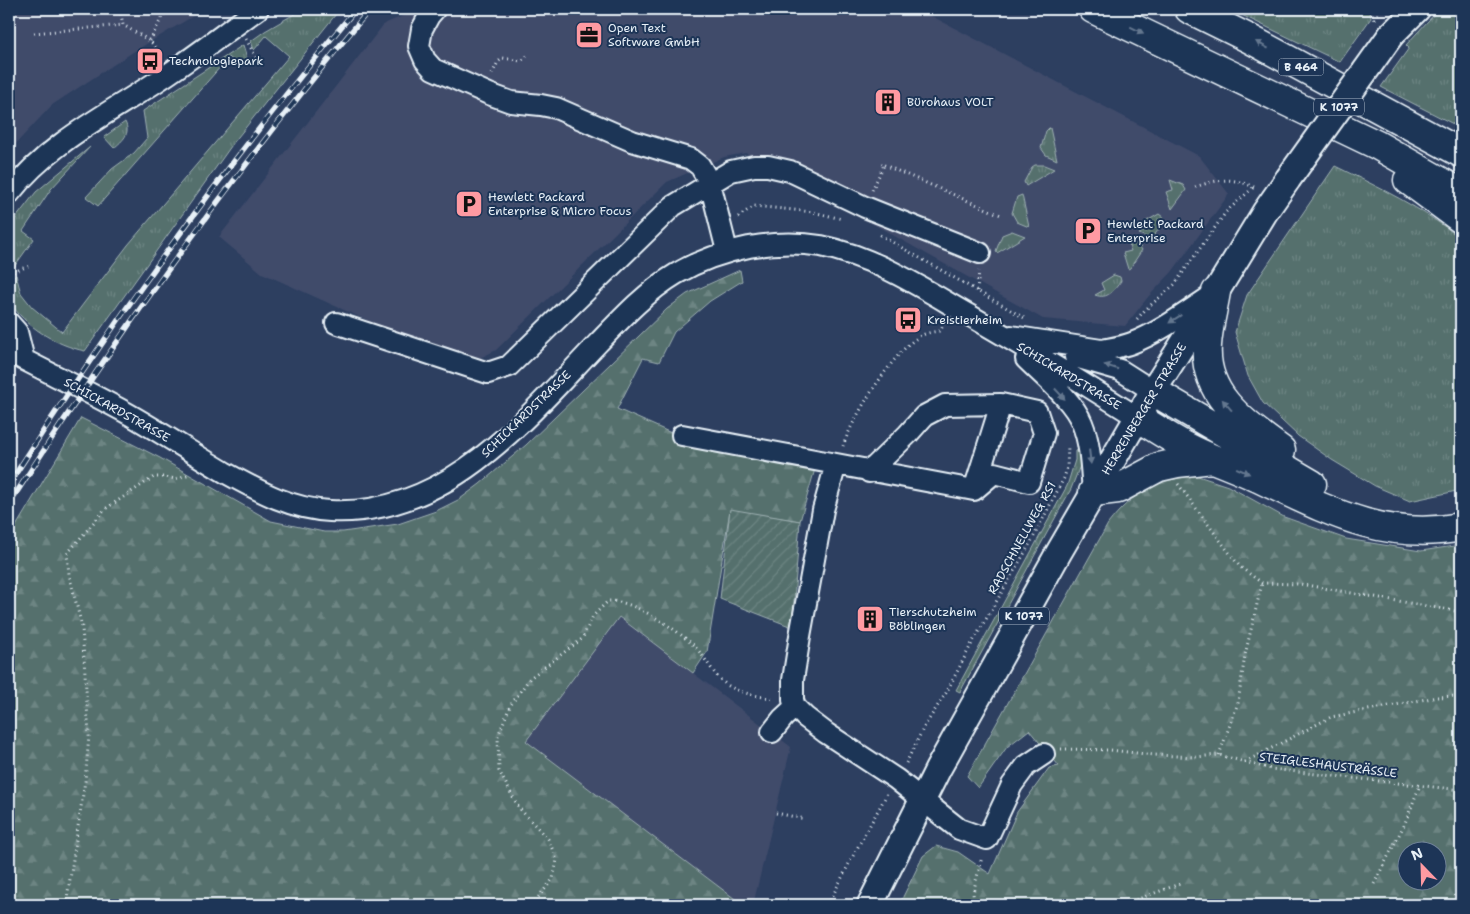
<svg xmlns="http://www.w3.org/2000/svg" width="1470" height="914" viewBox="0 0 1470 914" font-family="'Shantell Sans',sans-serif">
<style>
.built{fill:#404b6b}
.grass{fill:url(#grass-tufts);stroke:#9eb0b2}
.forest{fill:url(#forest-firs);stroke:#9eb0b2;fill-rule:evenodd}
.garden{fill:url(#garden-furrows);stroke:#9eb0b2}
.lines{fill:none;stroke-linecap:round;stroke-linejoin:round}
.stream{stroke:#8aa1ba;stroke-width:5.5}
.minor-casing{stroke:#e8f1f8;stroke-width:24}
.major-casing{stroke:#e8f1f8;stroke-width:29}
.highway-casing{stroke:#e8f1f8;stroke-width:31}
.path{stroke:#e8f1f8;stroke-width:3;stroke-dasharray:1 4;stroke-linecap:butt}
.minor{stroke:#1d3557;stroke-width:20}
.major{stroke:#1d3557;stroke-width:25}
.highway{stroke:#1d3557;stroke-width:28}
.rail-casing{stroke:#e8f1f8;stroke-width:5.5}
.rail{stroke:#1d3557;stroke-width:4;stroke-dasharray:11;stroke-linecap:butt}
.major-bridge-casing{stroke:#e8f1f8;stroke-width:29;stroke-linecap:butt}
.major-bridge{stroke:#1d3557;stroke-width:25}
.oneway{fill:#64778f}
.labels{text-anchor:middle;stroke-width:4;stroke-linejoin:round;paint-order:stroke}
.shield{fill:#1d3557;stroke:#abb9c8;stroke-width:1}
.shield-label{font-size:11px;font-weight:bold;fill:#e8f1f8}
.poi-label{font-size:12px;fill:#e8f1f8;stroke:#1d3557;text-anchor:start}
.street-label{font-size:12px;fill:#e8f1f8;stroke:#1d3557}
</style>
<defs>
<pattern id="grass-tufts" width="24" height="20" patternUnits="userSpaceOnUse" patternTransform="scale(1.25)"><rect width="24" height="20" fill="#55706d"/><path d="M3 7l-1-3M5 7V3M7 7l1-3M15 17l-1-3M17 17v-4M19 17l1-3" fill="none" stroke="#6d8583"/></pattern>
<pattern id="forest-firs" width="22" height="20" patternUnits="userSpaceOnUse" patternTransform="scale(1.25)"><rect width="22" height="20" fill="#55706d"/><path d="M5 1l3.5 6h-7zM16 11l3.5 6h-7z" fill="#6d8583"/></pattern>
<pattern id="garden-furrows" width="10" height="10" patternUnits="userSpaceOnUse" patternTransform="scale(1.25)"><rect width="10" height="10" fill="#55706d"/><path d="M-1 1l2-2M0 10L10 0M9 11l2-2" fill="none" stroke="#6d8583"/></pattern>
</defs>
<rect width="100%" height="100%" fill="#2d3f60"/>
<filter id="ink" filterUnits="userSpaceOnUse"><feTurbulence type="fractalNoise" baseFrequency=".02" numOctaves="2"/><feDisplacementMap in="SourceGraphic" scale="10" xChannelSelector="R" yChannelSelector="G"/><feConvolveMatrix kernelMatrix="1 2 1 2 8 2 1 2 1" color-interpolation-filters="sRGB"/></filter>
<g filter="url(#ink)">
<path class="built" d="M9,9H205L133,52L52,105L9,151Z
M414,9H918L1199,156L1229,194L1172,272L1148,297L1125,326L1043,319L746,153L724,157L667,182L496,350L480,358L395,333L262,273L219,237L384,24L410,13Z
M619,617L791,747L753,905H743L526,741Z"/>
<path class="grass" d="M303,9H340L234,142L85,351C55,345 25,326 9,301V277L16,275L21,293L32,307L62,332L128,245L289,56L266,36L254,50L251,41L265,31Z
M1229,9H1364L1370,12L1371,18L1340,62Z
M1439,9H1461V128L1381,87L1409,48L1406,45Z
M243,45L247,58L239,66L229,57L98,206L86,197L112,169L134,153L147,138L143,111Z
M125,122C131,134 123,140 114,148L104,137Z
M1049,128H1050L1057,160L1046,155L1041,148L1046,131Z
M90,147L51,189L23,231L34,239L14,267L15,270L9,272V227L36,192Z
M1035,165H1044L1054,169L1026,186L1024,182L1032,167Z
M1335,166C1378,187 1423,208 1461,239V490L1410,501L1375,486L1332,460L1298,436L1263,403L1248,376L1235,332L1247,295Z
M1170,180L1183,185L1186,190L1172,209L1166,192L1173,190Z
M1022,195L1029,227L1017,222L1012,213L1017,197Z
M1159,214L1163,217L1164,222L1153,237L1148,238L1139,234L1149,228L1145,222Z
M1012,231L1025,236L997,253L996,251L1002,235Z
M1127,240L1139,245L1142,250L1130,268L1128,269L1123,253L1131,251Z
M1114,275L1120,277L1121,281C1114,290 1108,300 1095,295L1104,290L1101,283Z
M1081,450V463L1071,489L960,692L956,690L1067,486L1075,460V451Z"/>
<path class="forest" d="M740,270L742,281L710,301L674,332L659,362L643,358L617,409L687,440L817,462L800,521L730,510L707,652L693,673L619,617L526,741L743,905H9V538L81,418L160,458L271,521L324,532H343L398,524L436,511L460,499L480,484L526,445L667,309L687,294Z
M1198,476L1228,486L1284,517L1346,539L1421,551L1461,545V905H899L923,856L936,846L958,852L990,874L1017,812L1049,768L1059,766L1029,730L1007,747L978,788L967,776L1108,524C1132,493 1158,478 1198,476ZM1408,852H1438V882H1408Z"/>
<path class="garden" d="M730,509L800,521L792,627L720,599Z"/>
<g class="lines">
<path class="stream" d="M62,9L64,10"/>
<g class="minor-casing">
<path id="minor" d="M435,9L429,16L422,29L419,46L425,60L433,69L489,94L511,102L541,105L556,108L632,141L691,159L700,166L710,183L727,251
M9,194C47,145 102,117 153,84C189,61 223,34 258,9
M9,323L17,332L24,360
M336,323L488,373L509,366L673,206L731,171L754,166H768L790,171L865,207L980,253
M1011,336L1101,350C1112,348 1122,347 1132,343C1161,332 1188,311 1214,294
M9,352C47,372 87,391 125,412C159,431 192,453 226,473C259,491 291,509 330,511C447,517 524,420 598,343C622,318 646,292 676,274C698,261 724,252 749,247C773,243 798,242 821,246C875,257 922,288 969,315C1026,348 1082,382 1137,417
M1075,357L1120,370L1153,391
M1026,359C1043,376 1073,400 1082,423C1091,445 1091,469 1093,492
M682,435L974,490L994,473L1029,482L1044,433L1037,412L1001,404L945,405L924,416L908,434L869,472
M836,464L823,510L800,636L793,680V700L795,707L805,717L826,733L896,779L959,829L987,839L1012,785L1026,766L1044,754
M974,490L1001,404
M772,732L783,718L795,707"/>
</g>
<g class="major-casing">
<path id="major" d="M1391,35L1417,9
M870,905L938,769L1059,552L1153,391L1216,292L1265,212L1288,179"/>
</g>
<g class="highway-casing">
<path id="highway" d="M1093,9L1377,145L1461,193
M1189,9L1250,39L1461,153
M1408,180L1461,219
M1216,292C1213,310 1208,328 1207,345C1203,396 1245,423 1281,450
M1153,391L1312,484
M1137,417C1155,428 1174,441 1193,450C1213,460 1235,467 1256,477C1325,509 1382,542 1461,527
M1093,492L1118,489L1159,467L1177,463L1212,459"/>
</g>
<path class="path" d="M120,9L123,25L150,41L163,56
M1371,9L1374,20
M1375,19L1381,9
M34,33L123,25
M246,39L259,63
M150,41L163,15L172,9
M492,74L498,62L503,58L521,61L527,56
M884,165L1001,215
M1195,187C1219,179 1231,177 1254,187
M872,190L884,165L880,163
M738,217L754,206L813,212L842,219
M880,235L1026,319
M9,274L28,266
M977,291L979,271
M1137,319L1145,310L1174,285L1226,212L1255,186
M843,446C853,417 892,354 917,338C924,333 932,332 940,331L945,322
M1178,484L1240,567L1262,583L1300,584L1461,612
M1061,749L1110,750L1154,755L1195,757L1219,755L1271,769L1461,790
M1219,755L1238,703L1245,655L1262,583
M1245,762L1331,717L1437,697L1461,696
M906,763L924,727L946,693L971,645L1031,542L1064,478L1067,468L1068,446
M776,813L805,819
M1374,884L1405,823L1420,785
M66,905L85,781L89,736L82,627L69,574L67,554L105,509L154,477H166L175,479L190,474
M532,905L553,879L557,860L548,839L519,808L499,771L498,736L510,706L530,678L582,639L593,616L608,601C631,599 675,628 692,644C706,656 712,675 727,685C742,694 758,696 775,699
M828,905L854,854L887,794
M974,905L973,893L982,857
M1122,905L1182,883"/>
<use href="#minor" class="minor"/>
<use href="#major" class="major"/>
<use href="#highway" class="highway"/>
<g class="rail-casing">
<path id="rail" d="M9,484C114,319 230,159 356,9
M9,504C119,332 239,166 370,9"/>
</g>
<use href="#rail" class="rail"/>
<g class="major-bridge-casing">
<path id="major-bridge" d="M1288,179L1391,35"/>
</g>
<use href="#major-bridge" class="major-bridge"/>
</g>
<defs><path id="oneway-solid" d="M-6-.8H1V-3.2L6.5 0L1 3.2V.8H-6Z" transform="scale(1.25)"/></defs>
<g class="oneway">
<use href="#oneway-solid" transform="translate(1137 30) rotate(26)"/>
<use href="#oneway-solid" transform="translate(1262 45) rotate(-151)"/>
<use href="#oneway-solid" transform="translate(1175 319) rotate(147)"/>
<use href="#oneway-solid" transform="translate(1111 367) rotate(-163)"/>
<use href="#oneway-solid" transform="translate(1060 394) rotate(47)"/>
<use href="#oneway-solid" transform="translate(1227 405) rotate(-131)"/>
<use href="#oneway-solid" transform="translate(1090 457) rotate(83)"/>
<use href="#oneway-solid" transform="translate(1243 471) rotate(24)"/>
</g>
</g>
<defs>
<g id="office-square" transform="scale(1.4375)"><rect x="-9" y="-9" width="18" height="18" rx="4" fill="#ff9aa2" stroke="#1d3557"/><path d="M-6-3h4V-5.5h4V-3h4V5H-6ZM-1-4.5V-3h2v-1.5ZM-6 0V1H6V0Z" fill="#111"/></g>
<g id="bus-square" transform="scale(1.4375)"><rect x="-9" y="-9" width="18" height="18" rx="4" fill="#ff9aa2" stroke="#1d3557"/><path d="M-5-6H5V4H4V6H2V4H-2V6H-4V4H-5ZM-3.5-4V0h7V-4ZM-3.5 1.2v1.5H-2V1.2ZM2 1.2v1.5H3.5V1.2Z" fill="#111"/></g>
<g id="building-square" transform="scale(1.4375)"><rect x="-9" y="-9" width="18" height="18" rx="4" fill="#ff9aa2" stroke="#1d3557"/><path d="M-4-6H4V6H1V3H-1V6H-4ZM-2.5-4.3h1.7v1.8h-1.7ZM.8-4.3h1.7v1.8H.8ZM-2.5-1h1.7V.8h-1.7ZM.8-1h1.7V.8H.8Z" fill="#111"/></g>
<g id="parking-square" transform="scale(1.4375)"><rect x="-9" y="-9" width="18" height="18" rx="4" fill="#ff9aa2" stroke="#1d3557"/><path d="M-3.5-5.5H1a3.5 3.5 0 0 1 0 7H-1V5.5H-3.5ZM-1-3.4V-.6H.8a1.4 1.4 0 0 0 0-2.8Z" fill="#111"/></g>
</defs>
<g fill-rule="evenodd">
<use href="#office-square" x="589" y="35"/>
<use href="#bus-square" x="150" y="61"/>
<use href="#building-square" x="888" y="102"/>
<use href="#parking-square" x="469" y="204"/>
<use href="#parking-square" x="1088" y="231"/>
<use href="#bus-square" x="908" y="320"/>
<use href="#building-square" x="870" y="619"/>
</g>
<g class="labels">
<g class="shield">
<rect x="1278.5" y="58.5" width="45" height="17" rx="4"/>
<rect x="1314" y="98.5" width="50" height="17" rx="4"/>
<rect x="999" y="607.5" width="50" height="17" rx="4"/>
</g>
<g class="shield-label">
<text x="1301" y="71">B 464</text>
<text x="1339" y="111">K 1077</text>
<text x="1024" y="620">K 1077</text>
</g>
<g class="poi-label">
<text x="608" y="32">Open Text<tspan x="608" dy="14">Software GmbH</tspan></text>
<text x="169" y="65">Technologiepark</text>
<text x="907" y="106">Bürohaus VOLT</text>
<text x="488" y="201">Hewlett Packard<tspan x="488" dy="14">Enterprise &amp; Micro Focus</tspan></text>
<text x="1107" y="228">Hewlett Packard<tspan x="1107" dy="14">Enterprise</tspan></text>
<text x="927" y="324">Kreistierheim</text>
<text x="889" y="616">Tierschutzheim<tspan x="889" dy="14">Böblingen</tspan></text>
</g>
<g class="street-label">
<text transform="translate(1069 376) rotate(31)" y="4">SCHICKARDSTRASSE</text>
<text transform="translate(1144 409) rotate(-59)" y="4">HERRENBERGER STRASSE</text>
<text transform="translate(117 410) rotate(29)" y="4">SCHICKARDSTRASSE</text>
<text transform="translate(526 414) rotate(-44)" y="4">SCHICKARDSTRASSE</text>
<text transform="translate(1022 538) rotate(-61)" y="4">RADSCHNELLWEG RS1</text>
<text transform="translate(1328 765) rotate(7)" y="4">STEIGLESHAUSTRÄSSLE</text>
</g>
</g>
<rect width="1470" height="914" fill="none" stroke="#1d3557" stroke-width="30"/>
<rect x="15" y="15" width="1440" height="884" fill="none" stroke="#e8f1f8" stroke-width="2" filter="url(#ink)"/>
<g transform="translate(1422 866) rotate(337)"><circle r="24" fill="#1d3557" stroke="#6e8097"/>
<path d="M0-4L9 19L0 12L-9 19Z" fill="#ff9aa2"/>
<text y="-8" font-size="14" font-weight="bold" text-anchor="middle" fill="#e8f1f8">N</text>
</g>
</svg>
